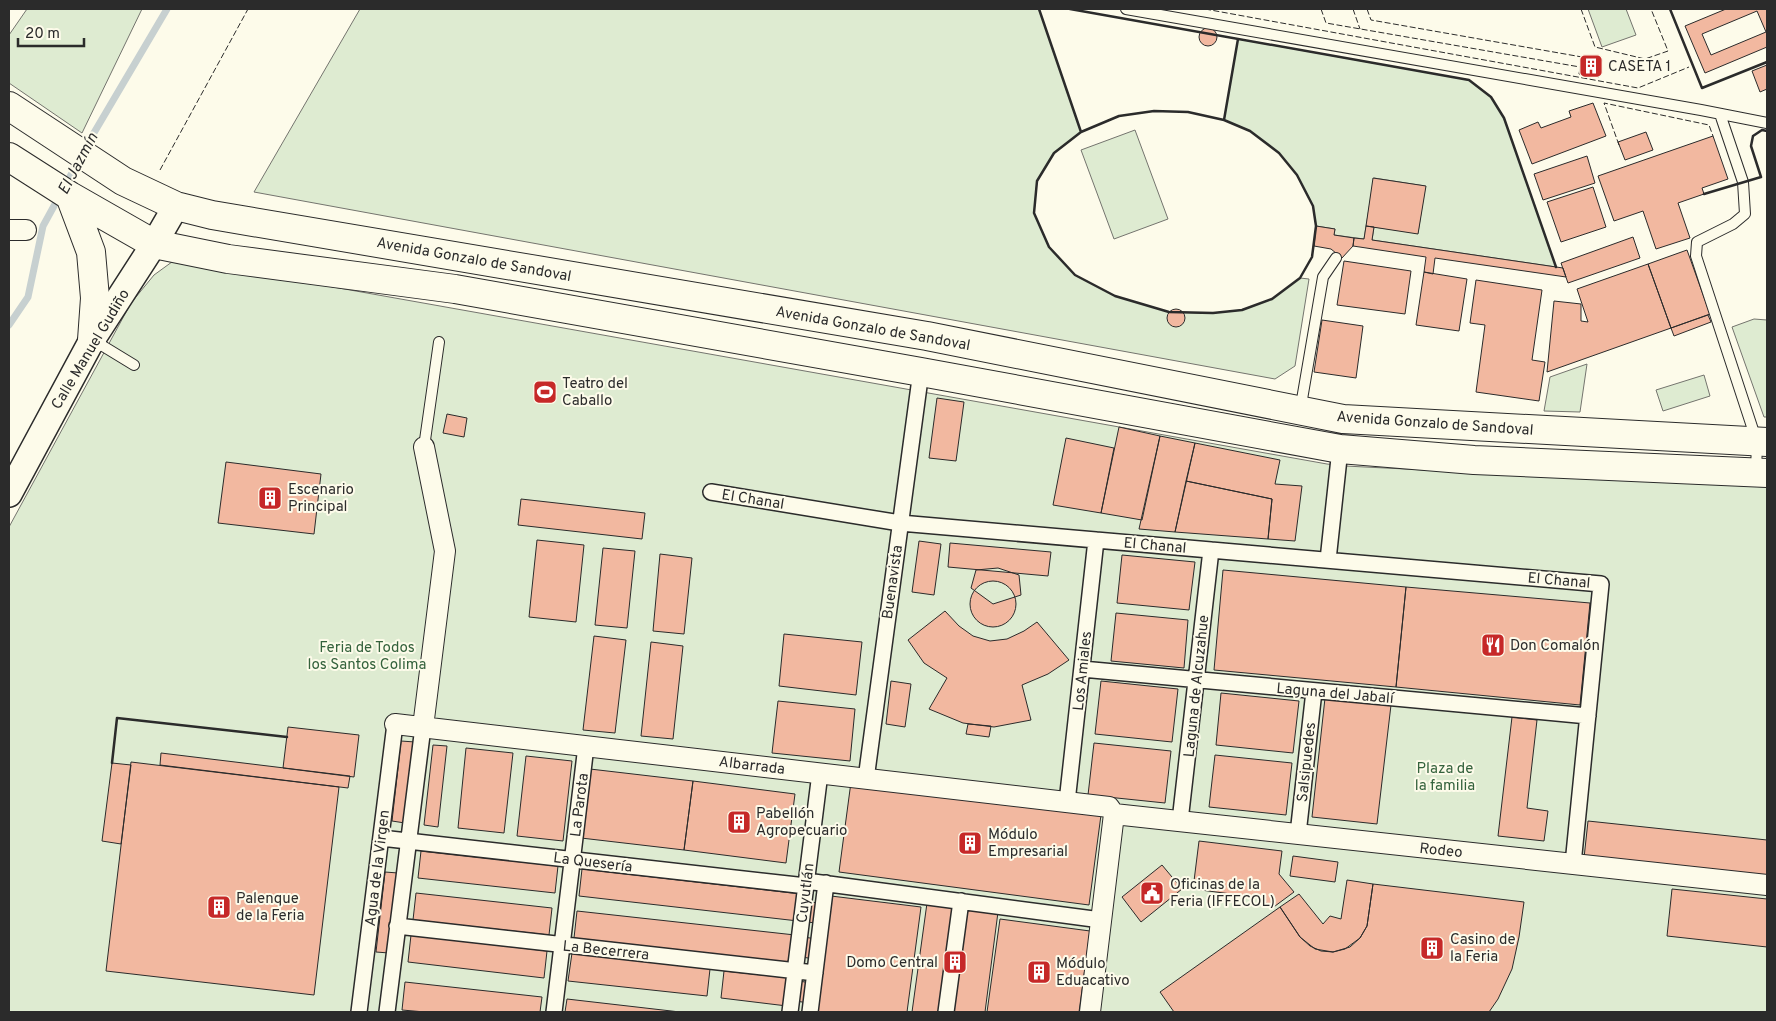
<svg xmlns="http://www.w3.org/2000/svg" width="1776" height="1021" viewBox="0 0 1776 1021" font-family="Overpass,sans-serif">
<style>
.green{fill:#deebd1;stroke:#74746e}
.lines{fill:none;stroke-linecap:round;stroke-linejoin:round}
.stream{stroke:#c7d0d0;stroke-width:7}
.building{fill:#f2b8a0;stroke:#2b2b2b;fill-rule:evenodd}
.service-casing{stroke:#2b2b2b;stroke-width:12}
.pedestrian-casing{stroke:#2b2b2b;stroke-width:18}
.minor-casing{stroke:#2b2b2b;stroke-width:22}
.tertiary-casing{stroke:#2b2b2b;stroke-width:28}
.secondary-casing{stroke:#2b2b2b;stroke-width:30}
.service{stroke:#fdfbea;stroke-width:10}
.pedestrian{stroke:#fdfbea;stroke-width:15}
.minor{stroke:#fdfbea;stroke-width:20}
.tertiary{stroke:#fdfbea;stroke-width:25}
.secondary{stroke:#fdfbea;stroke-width:28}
.fence{stroke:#2b2b2b;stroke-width:1;stroke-dasharray:6 2.5;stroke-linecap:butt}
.wall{stroke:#2b2b2b;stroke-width:2.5}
.labels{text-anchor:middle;stroke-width:4;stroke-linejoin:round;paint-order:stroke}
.poi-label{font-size:15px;fill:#2b2b2b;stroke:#fdfbea;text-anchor:start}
.street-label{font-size:15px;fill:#2b2b2b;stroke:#fdfbea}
.park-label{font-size:15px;fill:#34623c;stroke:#fdfbea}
.water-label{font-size:16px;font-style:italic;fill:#2b2b2b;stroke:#fdfbea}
</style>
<rect width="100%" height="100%" fill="#fdfbea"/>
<path class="green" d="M27,9H142L82,133L9,83V35Z
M360,9H1039L1081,132L1054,153L1037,181L1034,213L1049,247L1075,275L1115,296L1169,312L1213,313L1242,310L1272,299L1300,278L1309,279L1295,366L1275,379L254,192Z
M1588,9H1626L1636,35L1602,47Z
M1238,39L1469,80L1491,97L1504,118L1556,267L1372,240L1374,227L1418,233L1425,186L1374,178L1364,239L1334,235L1335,229L1316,226L1313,206L1297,175L1279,153L1250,131L1224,120Z
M1135,130L1168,219L1114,239L1081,150Z
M176,259L1327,464L1345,466L1767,487V1012H9V527L131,303L154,275Z
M1754,319L1767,320V417H1764L1732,327Z
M1587,364L1580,412L1544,411L1550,377Z
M1704,375L1710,396L1663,411L1656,390Z"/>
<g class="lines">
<path class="stream" d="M85,148L167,9
M65,186L80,158
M9,325L28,297L43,226L60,195"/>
</g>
<path class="building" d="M1726,9H1767V47L1705,73L1685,26ZM1757,11L1766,32L1711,55L1702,34Z
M1199 37a9 9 0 1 1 18 0a9 9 0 1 1-18 0Z
M1582,57L1602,60L1599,77L1579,74Z
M1767,65V89L1760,92L1752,71Z
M1593,103L1606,136L1532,164L1519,130L1538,122L1541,128L1571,117L1569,111Z
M1646,132L1653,150L1625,160L1618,142Z
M1713,136L1728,179L1702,188L1704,194L1678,203L1690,238L1656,249L1643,211L1614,221L1598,176Z
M1587,156L1595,183L1543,200L1534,174Z
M1373,178L1426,186L1418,234L1366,226Z
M1593,187L1606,227L1561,242L1547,202Z
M1316,226L1335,229L1334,235L1354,238L1353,246L1342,258L1331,249L1314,246Z
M1366,226L1374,227L1372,240L1563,268L1566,277L1435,258L1433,274L1424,272L1426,257L1353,246L1354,238L1364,239Z
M1633,237L1640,258L1568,283L1561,263Z
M1687,250L1710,314L1671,328L1648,264Z
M1344,261L1411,271L1405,314L1337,305Z
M1648,264L1671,328L1547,372L1554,301L1581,304V321L1588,322L1577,289Z
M1424,272L1467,279L1459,331L1416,325Z
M1476,280L1542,290L1532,360L1545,362L1539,401L1476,392L1485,325L1470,323Z
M1167 318a9 9 0 1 1 18 0a9 9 0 1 1-18 0Z
M1708,315L1711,322L1674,336L1671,328Z
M1322,320L1363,326L1356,378L1314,372Z
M937,398L964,402L956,461L929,458Z
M447,414L467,418L464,437L443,433Z
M1119,427L1160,436L1142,520L1101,513Z
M1160,436L1195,443L1175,532L1139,529Z
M1066,438L1114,448L1101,513L1053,505Z
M1195,443L1280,460L1275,484L1302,486L1295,541L1268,539L1272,499L1186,481Z
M226,462L321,474L314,534L218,523Z
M1186,481L1272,499L1268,539L1175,532Z
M521,499L645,513L642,539L518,525Z
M537,540L584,545L576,622L529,617Z
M919,541L941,544L934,595L912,592Z
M950,543L1051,552L1048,576L948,567Z
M603,548L635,551L627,628L595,625Z
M660,554L692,558L684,634L653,631Z
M1122,555L1195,562L1189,610L1117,603Z
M998,568L1019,575L1021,595L993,604L971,588L976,570Z
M1223,570L1406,587L1396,687L1214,670Z
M970 604a23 23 0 1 1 46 0a23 23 0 1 1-46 0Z
M1406,587L1590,603L1580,705L1396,687Z
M945,611L959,626L973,636L990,641L1007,639L1024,631L1037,622L1069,660L1048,674L1022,685L1031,720L994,727L963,723L929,709L947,678L924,663L908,640Z
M1116,613L1188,620L1184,668L1111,661Z
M784,634L862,642L856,695L779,686Z
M594,636L626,640L615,733L583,730Z
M651,642L683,646L673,739L641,736Z
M891,681L911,684L905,727L886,724Z
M1101,681L1178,689L1172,742L1095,734Z
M1221,693L1299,701L1293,753L1216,745Z
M1325,698L1391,705L1377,824L1312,817Z
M778,701L855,709L850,761L772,753Z
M1512,717L1537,720L1527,808L1548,811L1544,841L1498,836Z
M968,724L991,726L989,737L966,734Z
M288,727L359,735L354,777L283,768Z
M401,741L415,742L405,823L392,821Z
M1094,743L1171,751L1165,803L1088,795Z
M433,745L447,746L438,827L424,825Z
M466,748L513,753L504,833L458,828Z
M161,753L350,776L348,788L160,765Z
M1215,755L1292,763L1286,815L1209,807Z
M526,756L572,761L563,841L517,836Z
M131,762L339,787L314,995L106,971Z
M112,763L131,765L121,844L102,841Z
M590,769L693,781L684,850L581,838Z
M693,781L795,794L786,863L684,850Z
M851,782L1101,815L1089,905L839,872Z
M1588,821L1767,840V877L1584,858Z
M1199,841L1282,851L1279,874L1294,892L1271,909L1262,898L1193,889Z
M421,851L558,866L555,893L418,878Z
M1293,856L1338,862L1335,882L1290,876Z
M1162,865L1182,889L1141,922L1122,897Z
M582,869L801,894L798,921L579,896Z
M385,872L398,873L389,953L376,952Z
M1347,880L1373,884L1367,926L1360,938L1345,949L1333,952L1315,949L1300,937L1280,907L1299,894L1323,924L1330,916L1341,919Z
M1373,884L1524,902L1519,937L1512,969L1498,999L1489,1012H1174L1160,992L1280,907L1300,937L1310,946L1321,951L1333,952L1350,947L1360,938L1367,926Z
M1672,889L1767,899V947L1667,936Z
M416,893L552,908L549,935L413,920Z
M831,896L921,907L907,1012H816Z
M809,902L821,903L818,923L806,922Z
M927,903L998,912L985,1012H912Z
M577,911L795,935L792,963L574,938Z
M1000,919L1090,931L1079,1012H987Z
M411,935L547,951L544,978L408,962Z
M804,937L816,939L814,959L802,957Z
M572,953L710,969L707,996L568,981Z
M724,971L790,978L787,1006L721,998Z
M799,981L811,983L808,1003L796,1001Z
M405,982L542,997L540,1012H425L402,1010Z
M567,999L680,1012H565Z"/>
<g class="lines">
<g class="service-casing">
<path id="service" d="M1126,9L1701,110L1767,123
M1720,114L1743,182L1745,214L1733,224L1697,242L1696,256L1757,442L1756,472
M93,340L134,365
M1300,411L1323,277L1336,258
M424,447L439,342"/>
</g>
<g class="pedestrian-casing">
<path id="pedestrian" d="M711,492L900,523L1601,584L1573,864
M1328,560L1340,449
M1082,669L1588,716
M866,779L919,386
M1067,802L1096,540
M1180,821L1211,550
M1298,834L1314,691
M381,838L806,886
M806,881L1101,920
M397,926L815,973
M359,1012L395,724
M387,1012L423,727
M554,1012L586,746
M790,1012L820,773
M810,1012L826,883
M946,1012L961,901"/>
</g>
<g class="minor-casing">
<path id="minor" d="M9,230H26
M395,724L1109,807L1114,814L1090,1012
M423,727L445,551L424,447
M1114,814L1767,885"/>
</g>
<g class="tertiary-casing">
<path id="tertiary" d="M9,494L92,340L154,244L176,206"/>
</g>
<g class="secondary-casing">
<path id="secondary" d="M9,106L123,181L176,206L212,215L927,336L1343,419L1767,442
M9,157L70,196L154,244L228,259L455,289L921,372L1340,449L1474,460L1767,473
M70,196L91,252L95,298L92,340"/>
</g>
<use href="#service" class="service"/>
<use href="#pedestrian" class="pedestrian"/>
<use href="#minor" class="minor"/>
<use href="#tertiary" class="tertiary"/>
<use href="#secondary" class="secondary"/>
<path class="fence" d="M1205,9L1638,88L1689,67
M1321,9L1326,23L1580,67
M1353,9L1360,29
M1367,9L1371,20L1582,57
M1581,9L1595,47L1645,59L1668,51L1651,9
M1619,145L1604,103L1709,125L1713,136
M160,170L248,9"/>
<path class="wall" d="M1039,9L1081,132
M1070,9L1469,80L1491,97L1504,118L1556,267
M1670,9L1702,88L1767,62
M1154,111L1188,112L1224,120L1250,131L1279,153L1297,175L1313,206L1316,226L1312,257L1300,278L1272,299L1242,310L1213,313L1169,312L1115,296L1075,275L1049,247L1034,213L1037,181L1054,153L1081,132L1119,116Z
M1224,120L1238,39
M1704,194L1761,177L1751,146L1753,136L1762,130L1767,131
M112,763L117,718L287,737"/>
</g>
<defs>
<g id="building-square" transform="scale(1.25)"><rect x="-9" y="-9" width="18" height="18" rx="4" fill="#c62828" stroke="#fdfbea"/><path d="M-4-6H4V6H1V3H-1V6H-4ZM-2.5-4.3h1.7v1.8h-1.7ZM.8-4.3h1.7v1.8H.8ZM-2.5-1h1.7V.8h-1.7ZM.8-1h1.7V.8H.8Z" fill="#fff"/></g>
<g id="stadium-square" transform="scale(1.25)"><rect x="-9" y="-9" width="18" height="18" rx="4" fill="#c62828" stroke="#fdfbea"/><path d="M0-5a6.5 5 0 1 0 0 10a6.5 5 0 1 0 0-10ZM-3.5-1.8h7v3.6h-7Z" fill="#fff"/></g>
<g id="restaurant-square" transform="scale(1.25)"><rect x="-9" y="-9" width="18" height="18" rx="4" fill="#c62828" stroke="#fdfbea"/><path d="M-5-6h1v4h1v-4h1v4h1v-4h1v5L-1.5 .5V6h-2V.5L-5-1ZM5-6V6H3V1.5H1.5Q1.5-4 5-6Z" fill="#fff"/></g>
<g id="civic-square" transform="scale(1.25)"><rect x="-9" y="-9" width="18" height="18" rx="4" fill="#c62828" stroke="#fdfbea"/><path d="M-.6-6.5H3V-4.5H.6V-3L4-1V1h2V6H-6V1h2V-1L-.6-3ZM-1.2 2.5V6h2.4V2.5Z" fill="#fff"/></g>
</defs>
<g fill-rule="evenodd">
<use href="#building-square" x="1591" y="66"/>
<use href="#stadium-square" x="545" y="392"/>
<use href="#building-square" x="270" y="498"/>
<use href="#restaurant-square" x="1493" y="645"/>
<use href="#building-square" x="739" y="822"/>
<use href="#building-square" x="970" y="843"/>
<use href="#civic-square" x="1152" y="893"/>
<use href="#building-square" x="219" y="907"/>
<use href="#building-square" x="1432" y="948"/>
<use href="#building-square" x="955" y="962"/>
<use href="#building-square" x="1039" y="972"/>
</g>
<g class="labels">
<g class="poi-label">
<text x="1608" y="71">CASETA 1</text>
<text x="562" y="388">Teatro del<tspan x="562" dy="17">Caballo</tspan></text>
<text x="288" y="494">Escenario<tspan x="288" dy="17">Principal</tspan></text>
<text x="1510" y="650">Don Comalón</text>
<text x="756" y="818">Pabellón<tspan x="756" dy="17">Agropecuario</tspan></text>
<text x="988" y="839">Módulo<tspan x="988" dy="17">Empresarial</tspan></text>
<text x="1170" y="889">Oficinas de la<tspan x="1170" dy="17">Feria (IFFECOL)</tspan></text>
<text x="236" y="903">Palenque<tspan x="236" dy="17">de la Feria</tspan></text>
<text x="1450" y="944">Casino de<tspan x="1450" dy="17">la Feria</tspan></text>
<text x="938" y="967" text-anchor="end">Domo Central</text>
<text x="1056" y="968">Módulo<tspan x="1056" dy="17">Eduacativo</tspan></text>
</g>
<g class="street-label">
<text transform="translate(474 259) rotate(10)" y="5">Avenida Gonzalo de Sandoval</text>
<text transform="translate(873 328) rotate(10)" y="5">Avenida Gonzalo de Sandoval</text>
<text transform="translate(90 349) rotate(-59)" y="5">Calle Manuel Gudiño</text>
<text transform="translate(1435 423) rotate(4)" y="5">Avenida Gonzalo de Sandoval</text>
<text transform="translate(753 499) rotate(9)" y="5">El Chanal</text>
<text transform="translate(1155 545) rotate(5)" y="5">El Chanal</text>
<text transform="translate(1559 580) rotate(5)" y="5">El Chanal</text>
<text transform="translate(892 582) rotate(-82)" y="5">Buenavista</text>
<text transform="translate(1082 671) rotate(-84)" y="5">Los Amiales</text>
<text transform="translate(1196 686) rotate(-84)" y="5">Laguna de Alcuzahue</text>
<text transform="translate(1335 693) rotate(5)" y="5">Laguna del Jabalí</text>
<text transform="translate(1306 762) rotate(-84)" y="5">Salsipuedes</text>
<text transform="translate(752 765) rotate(7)" y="5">Albarrada</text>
<text transform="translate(579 805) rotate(-83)" y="5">La Parota</text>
<text transform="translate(1441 850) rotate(6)" y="5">Rodeo</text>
<text transform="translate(593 862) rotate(7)" y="5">La Quesería</text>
<text transform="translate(377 868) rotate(-83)" y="5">Agua de la Virgen</text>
<text transform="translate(805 893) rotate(-83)" y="5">Cuyutlán</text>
<text transform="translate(606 950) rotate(6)" y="5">La Becerrera</text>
</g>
<g class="park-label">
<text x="367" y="652">Feria de Todos<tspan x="367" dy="17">los Santos Colima</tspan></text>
<text x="1445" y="773">Plaza de<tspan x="1445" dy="17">la familia</tspan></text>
</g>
<g class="water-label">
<text transform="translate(77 163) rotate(-62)" y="6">El Jazmín</text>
</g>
</g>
<rect width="1776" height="1021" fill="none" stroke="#2b2b2b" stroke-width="20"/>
<path d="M18 38v8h66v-8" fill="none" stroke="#2b2b2b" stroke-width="2.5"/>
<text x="25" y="38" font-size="15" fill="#2b2b2b" stroke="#fdfbea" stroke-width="4" paint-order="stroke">20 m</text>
</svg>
